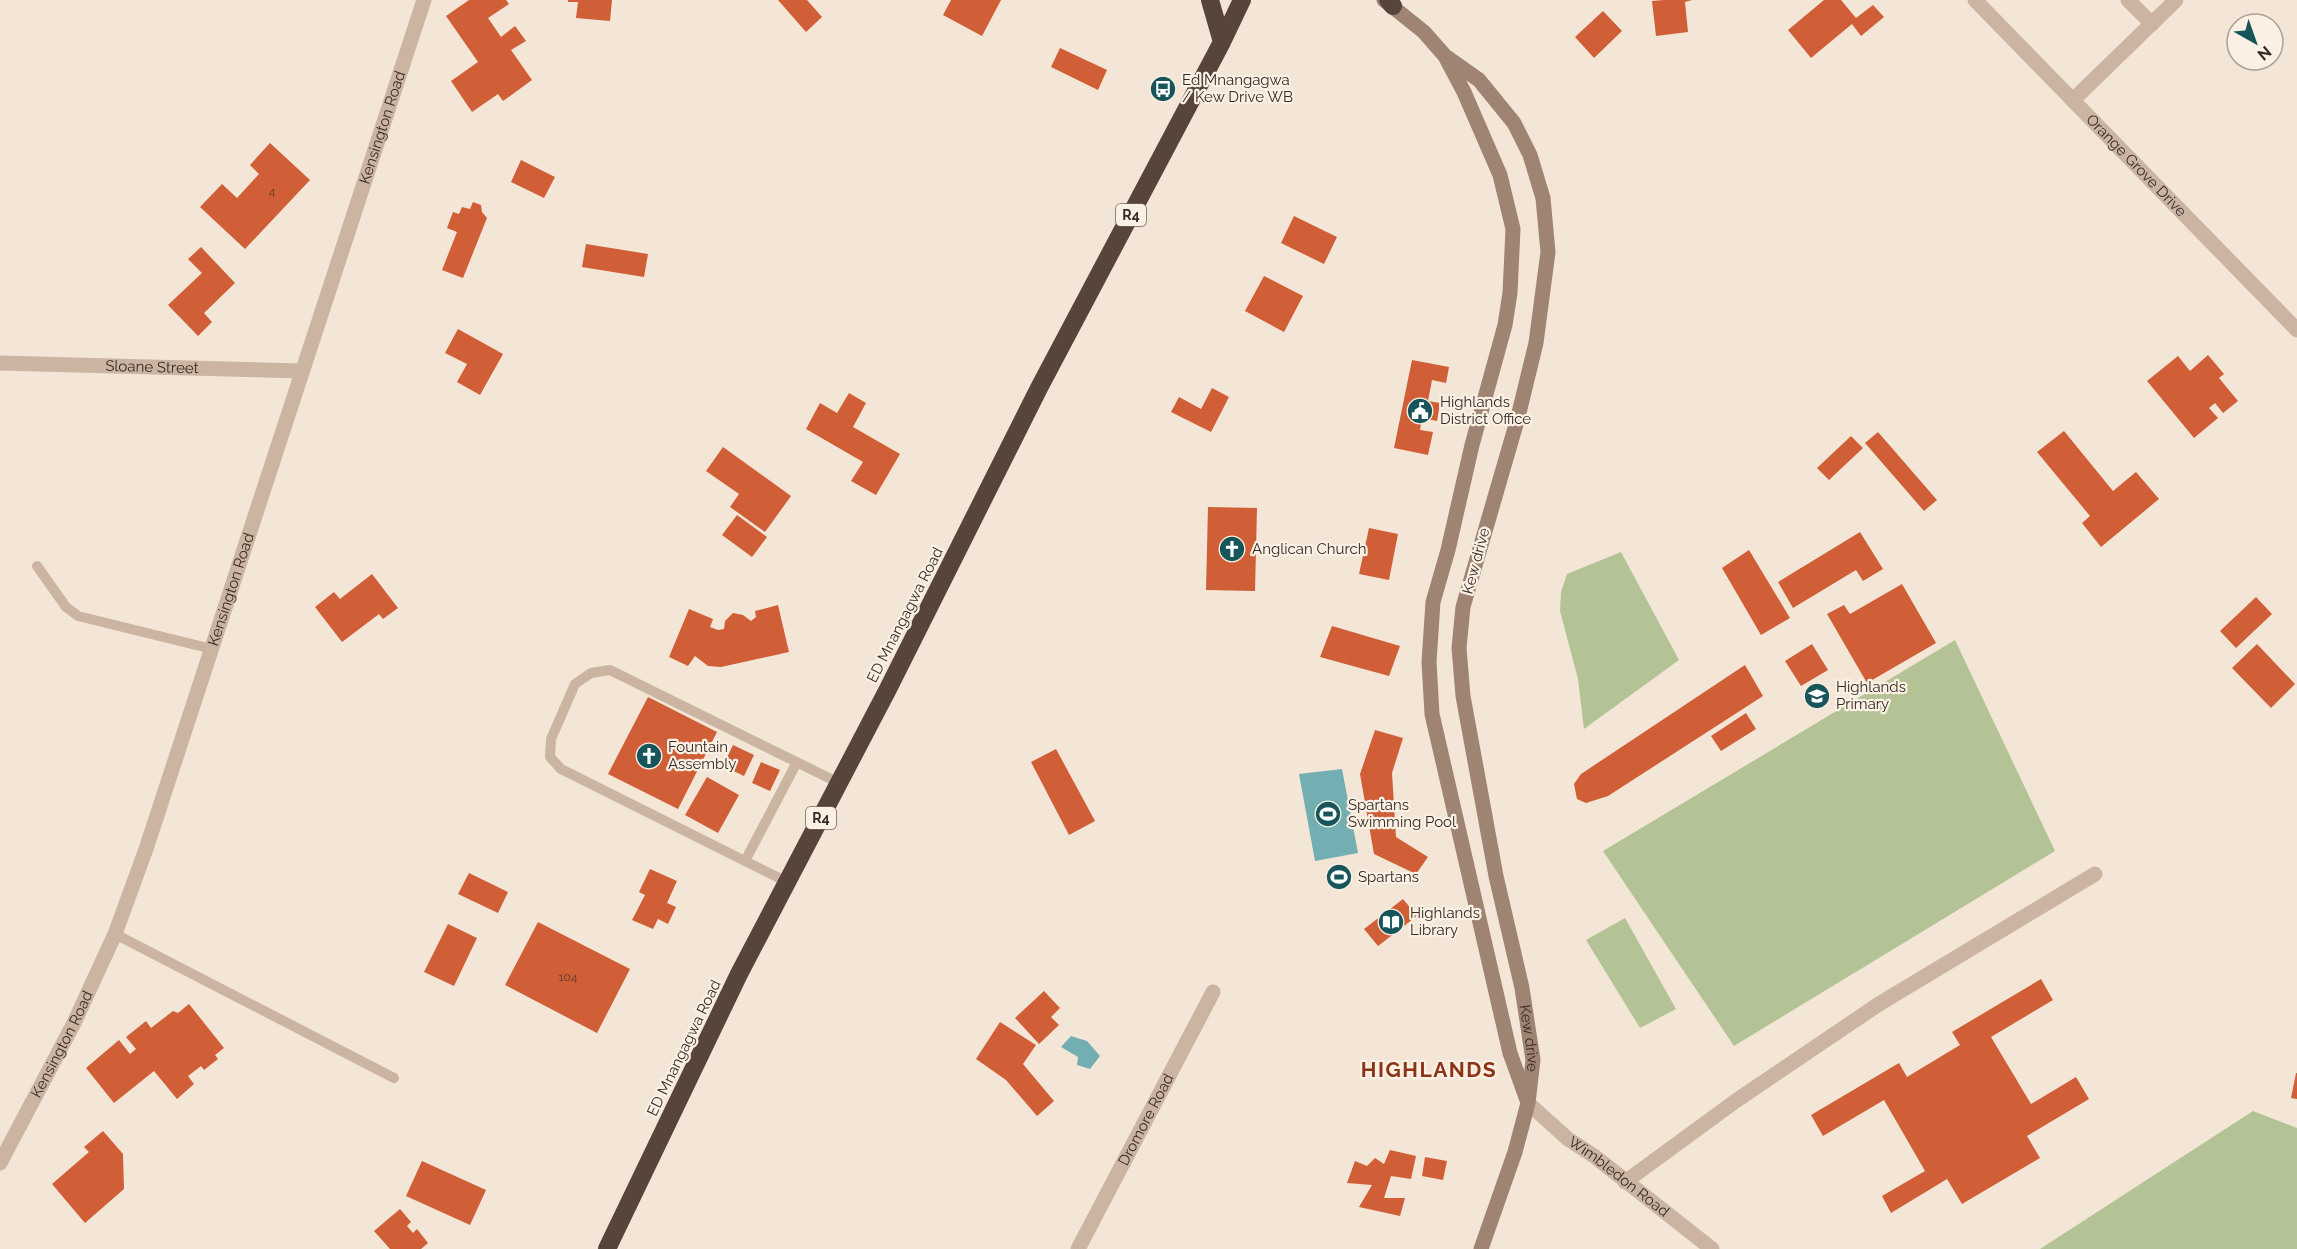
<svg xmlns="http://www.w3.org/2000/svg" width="2297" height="1249" viewBox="0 0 2297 1249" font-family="Raleway,sans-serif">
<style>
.green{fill:#b3c395}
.water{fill:#73afb2}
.building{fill:#d05e37}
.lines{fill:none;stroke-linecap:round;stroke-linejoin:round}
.lane{stroke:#cbb5a2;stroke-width:10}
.street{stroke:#cbb5a2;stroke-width:15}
.secondary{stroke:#9f8373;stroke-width:15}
.highway{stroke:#57443b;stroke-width:18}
.labels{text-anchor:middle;stroke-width:4.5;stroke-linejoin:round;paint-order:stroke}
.number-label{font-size:12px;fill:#5c372a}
.shield{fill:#faf0e3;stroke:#70655e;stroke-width:1.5}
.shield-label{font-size:14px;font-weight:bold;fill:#352a25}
.poi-label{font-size:15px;fill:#352a25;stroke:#faf0e3;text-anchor:start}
.street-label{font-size:15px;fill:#352a25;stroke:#faf0e3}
.district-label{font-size:21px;font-weight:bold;letter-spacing:1.5px;fill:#8b3417;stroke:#faf0e3}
</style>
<rect width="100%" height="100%" fill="#f3e6d6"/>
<path class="green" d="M1621,552L1679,660L1584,729L1578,679L1560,611L1561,592L1567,574Z
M1955,640L2055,851L1734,1046L1603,851Z
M1625,918L1676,1009L1640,1028L1586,940Z
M2253,1111L2297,1128V1249H2040Z"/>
<path class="water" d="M1342,769L1358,853L1315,861L1299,774Z
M1071,1036L1087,1041L1100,1056L1090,1069L1077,1065L1078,1057L1061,1047Z"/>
<path class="building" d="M469,0H506L509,4L488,18L501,37L515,26L526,41L511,50L532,80L503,101L498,94L472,112L451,81L478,62L446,16Z
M568,0H612L610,21L576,18L578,2H568Z
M778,0H807L822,17L806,32Z
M951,0H1001L982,36L943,15Z
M1663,0H1692L1685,2L1688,32L1656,36L1652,1Z
M1824,0H1841L1856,18L1873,5L1884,17L1861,36L1852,24L1811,58L1788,30Z
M1603,11L1622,31L1594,58L1575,37Z
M1060,48L1107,70L1098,90L1051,67Z
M270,143L310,180L245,249L200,207L222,184L237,198L259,174L250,165Z
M521,160L555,177L544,198L511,182Z
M473,202L481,205L482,212L487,218L463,278L442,270L457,232L447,228L453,212L459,214L462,207L470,209Z
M1294,216L1337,237L1324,264L1281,243Z
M586,244L648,254L644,277L582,267Z
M201,247L235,283L204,313L212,322L198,336L168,305L202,273L188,259Z
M1264,276L1303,296L1284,332L1245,311Z
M458,329L503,354L480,395L457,382L467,364L445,353Z
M2208,355L2224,374L2219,378L2238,401L2223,413L2215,403L2209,408L2218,418L2194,438L2147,381L2178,356L2190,371Z
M1412,360L1449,367L1446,383L1432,380L1428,401L1440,403L1437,421L1422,418L1420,430L1433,432L1428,455L1394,448Z
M1212,388L1229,397L1211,432L1171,412L1179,397L1201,409Z
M849,393L866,403L853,427L900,454L876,495L851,481L863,462L806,429L820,403L837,413Z
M2064,431L2113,491L2136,472L2159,499L2101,547L2082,523L2090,516L2037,452Z
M1878,432L1937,500L1924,511L1865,443Z
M1851,436L1863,448L1829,480L1817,468Z
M723,447L791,496L765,532L730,507L739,494L706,471Z
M1208,507L1257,508L1255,591L1206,590Z
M737,515L767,537L752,557L722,535Z
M1369,528L1398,534L1389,580L1359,574Z
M1860,532L1883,569L1863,581L1856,570L1793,608L1778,582Z
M1749,550L1790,618L1761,635L1722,568Z
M372,574L398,608L383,619L379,614L342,642L315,607L334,592L340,599Z
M1902,584L1936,643L1867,683L1827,614L1844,605L1850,614Z
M2256,597L2272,614L2236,648L2220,631Z
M778,605L789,652L721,667L708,666L695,656L688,666L669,657L689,609L713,619L710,627L718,630L724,629L725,621L733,613L743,615L751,621L756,617L755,611Z
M1332,626L1400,646L1389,676L1320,657Z
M1812,644L1828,670L1801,686L1785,661Z
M2257,644L2295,684L2271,708L2232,668Z
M1745,665L1763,696L1608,796L1586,803L1577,799L1574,784L1581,774Z
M648,697L717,732L678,809L608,774Z
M1746,713L1756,729L1721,751L1711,736Z
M1375,730L1403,738L1392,773L1396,837L1428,857L1416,874L1374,854L1360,774Z
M733,745L754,755L744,776L723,766Z
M1056,749L1095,821L1069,835L1031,762Z
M761,762L780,770L770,791L752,783Z
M707,777L739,795L718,833L685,815Z
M650,869L677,881L667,903L676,907L668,924L658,919L653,929L632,920L645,895L639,892Z
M469,873L508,892L498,913L458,894Z
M1403,899L1417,916L1378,946L1364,929Z
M538,922L630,969L597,1033L505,985Z
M448,924L477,938L454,986L424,972Z
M2041,979L2053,1000L1991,1037L2031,1104L2076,1077L2089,1099L2027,1136L2040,1158L1962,1204L1947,1179L1891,1213L1882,1196L1925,1171L1884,1100L1823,1136L1811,1115L1899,1063L1907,1077L1960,1045L1952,1032Z
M1044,991L1060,1008L1051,1017L1059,1025L1039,1044L1015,1018Z
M189,1004L224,1048L215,1055L218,1059L204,1070L201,1066L188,1076L194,1084L177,1099L154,1071L114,1103L86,1068L119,1040L130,1054L136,1049L126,1037L146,1021L151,1028L173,1011L178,1013Z
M1000,1022L1036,1045L1023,1064L1054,1101L1037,1116L1006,1080L976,1059Z
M2296,1073H2297V1099L2291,1098Z
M103,1131L123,1154L124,1189L85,1223L52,1184L89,1152L84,1147Z
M1390,1150L1416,1156L1411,1179L1391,1176L1384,1198H1405L1400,1216L1359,1207L1372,1185L1347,1183L1355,1161L1367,1166L1375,1158L1384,1164Z
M1425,1157L1447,1161L1443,1180L1422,1176Z
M422,1161L486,1190L470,1225L406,1196Z
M400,1209L411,1222L407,1226L413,1233L417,1229L428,1243L421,1249H390L374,1231Z"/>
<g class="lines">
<path class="lane" d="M37,566L66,607L78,616L212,649
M745,861L797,762
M787,882L561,769L550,757L551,739L575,684L591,673L610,670L839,783
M115,934L394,1078"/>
<g class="street">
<path id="s1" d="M1975,0L2297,330"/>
<path d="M2128,0L2152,24"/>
<path d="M2073,100L2176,0"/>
<path id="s2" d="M0,363L302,371"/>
<path id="s3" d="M1528,1103L1568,1139L1594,1156L1712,1249"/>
<path id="s4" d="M0,1163L74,1023L115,934L146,849L424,0"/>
<path d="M1625,1182L1737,1100L1879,1004L2095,874"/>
<path id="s5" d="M1078,1249L1213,992"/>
</g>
<g class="secondary">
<path id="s6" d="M1384,0L1424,32L1445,56L1479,80L1514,123L1530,155L1543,198L1548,252L1536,343L1517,421L1463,607L1459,648L1463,696L1496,876L1522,988L1533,1060L1528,1103L1515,1152L1481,1249"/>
<path d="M1446,58L1464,92L1500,175L1513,229L1510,293L1505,325L1472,445L1448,550L1433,602L1429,662L1432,714L1510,1053L1527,1100"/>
</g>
<path class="highway" d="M1210,0L1222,42
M1388,0L1393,6
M607,1249L739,974L888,689L1039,388L1222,42L1242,0"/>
</g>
<defs>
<g id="bus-disc" transform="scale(1.35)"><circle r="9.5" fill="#17555a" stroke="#faf0e3"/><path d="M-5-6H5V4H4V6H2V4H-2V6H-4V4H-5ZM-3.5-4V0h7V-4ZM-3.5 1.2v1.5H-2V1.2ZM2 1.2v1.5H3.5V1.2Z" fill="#fff"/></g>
<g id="civic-disc" transform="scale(1.35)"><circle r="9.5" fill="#17555a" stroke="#faf0e3"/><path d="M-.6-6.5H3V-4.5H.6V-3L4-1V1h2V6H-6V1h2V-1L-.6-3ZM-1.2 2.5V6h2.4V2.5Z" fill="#fff"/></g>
<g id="church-disc" transform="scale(1.35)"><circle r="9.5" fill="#17555a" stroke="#faf0e3"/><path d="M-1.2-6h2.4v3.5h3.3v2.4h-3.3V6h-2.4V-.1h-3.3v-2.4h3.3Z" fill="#fff"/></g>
<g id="school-disc" transform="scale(1.35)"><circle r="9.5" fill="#17555a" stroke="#faf0e3"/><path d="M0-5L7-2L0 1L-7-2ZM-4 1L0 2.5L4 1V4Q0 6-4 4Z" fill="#fff"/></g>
<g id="stadium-disc" transform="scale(1.35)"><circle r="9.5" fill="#17555a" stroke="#faf0e3"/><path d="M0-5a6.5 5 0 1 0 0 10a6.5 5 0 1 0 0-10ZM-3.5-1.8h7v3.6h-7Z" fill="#fff"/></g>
<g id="library-disc" transform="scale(1.35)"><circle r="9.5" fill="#17555a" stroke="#faf0e3"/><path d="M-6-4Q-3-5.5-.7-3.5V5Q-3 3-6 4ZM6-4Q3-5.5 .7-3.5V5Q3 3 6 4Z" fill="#fff"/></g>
</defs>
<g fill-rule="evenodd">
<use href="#bus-disc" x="1163" y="89"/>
<use href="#civic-disc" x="1420" y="411"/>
<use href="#church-disc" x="1232" y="549"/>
<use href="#school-disc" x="1817" y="696"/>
<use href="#church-disc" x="649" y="756"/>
<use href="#stadium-disc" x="1328" y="814"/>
<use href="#stadium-disc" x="1339" y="877"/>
<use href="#library-disc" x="1391" y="922"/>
</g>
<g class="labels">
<g class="number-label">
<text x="272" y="195">4</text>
<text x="568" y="981">104</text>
</g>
<g class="shield">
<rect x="1116" y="204" width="30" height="22" rx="4.5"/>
<rect x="806" y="807" width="30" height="22" rx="4.5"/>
</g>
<g class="shield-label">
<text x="1131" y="220">R4</text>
<text x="821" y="823">R4</text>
</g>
<g class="poi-label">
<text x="1182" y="85">Ed Mnangagwa<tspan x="1182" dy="17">/ Kew Drive WB</tspan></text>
<text x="1440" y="407">Highlands<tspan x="1440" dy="17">District Office</tspan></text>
<text x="1252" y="554">Anglican Church</text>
<text x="1836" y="692">Highlands<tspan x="1836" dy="17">Primary</tspan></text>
<text x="668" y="752">Fountain<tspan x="668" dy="17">Assembly</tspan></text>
<text x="1348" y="810">Spartans<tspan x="1348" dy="17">Swimming Pool</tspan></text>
<text x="1358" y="882">Spartans</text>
<text x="1410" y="918">Highlands<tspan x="1410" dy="17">Library</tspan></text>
</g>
<g class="street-label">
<text dy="5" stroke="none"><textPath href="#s4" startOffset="1106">Kensington Road</textPath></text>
<text dy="5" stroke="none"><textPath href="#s1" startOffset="231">Orange Grove Drive</textPath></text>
<text dy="5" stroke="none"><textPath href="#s2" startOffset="152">Sloane Street</textPath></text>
<text transform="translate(1476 561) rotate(-75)" y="5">Kew drive</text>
<text dy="5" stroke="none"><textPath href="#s4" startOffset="620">Kensington Road</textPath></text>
<text transform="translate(905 615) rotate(-63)" y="5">ED Mnangagwa Road</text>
<text dy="5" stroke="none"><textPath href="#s6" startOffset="1119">Kew drive</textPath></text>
<text dy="5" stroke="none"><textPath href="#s4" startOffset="134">Kensington Road</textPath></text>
<text transform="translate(684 1048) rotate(-64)" y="5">ED Mnangagwa Road</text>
<text dy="5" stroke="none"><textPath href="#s5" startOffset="146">Dromore Road</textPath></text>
<text dy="5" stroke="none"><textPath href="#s3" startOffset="117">Wimbledon Road</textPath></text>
</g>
<g class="district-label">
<text x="1429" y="1077">HIGHLANDS</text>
</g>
</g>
<g transform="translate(2255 42) rotate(140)"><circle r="28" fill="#faf0e3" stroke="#aba197" stroke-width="1.5"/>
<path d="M0-4.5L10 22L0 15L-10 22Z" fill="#17555a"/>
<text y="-9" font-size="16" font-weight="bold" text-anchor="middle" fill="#352a25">N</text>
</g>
</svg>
